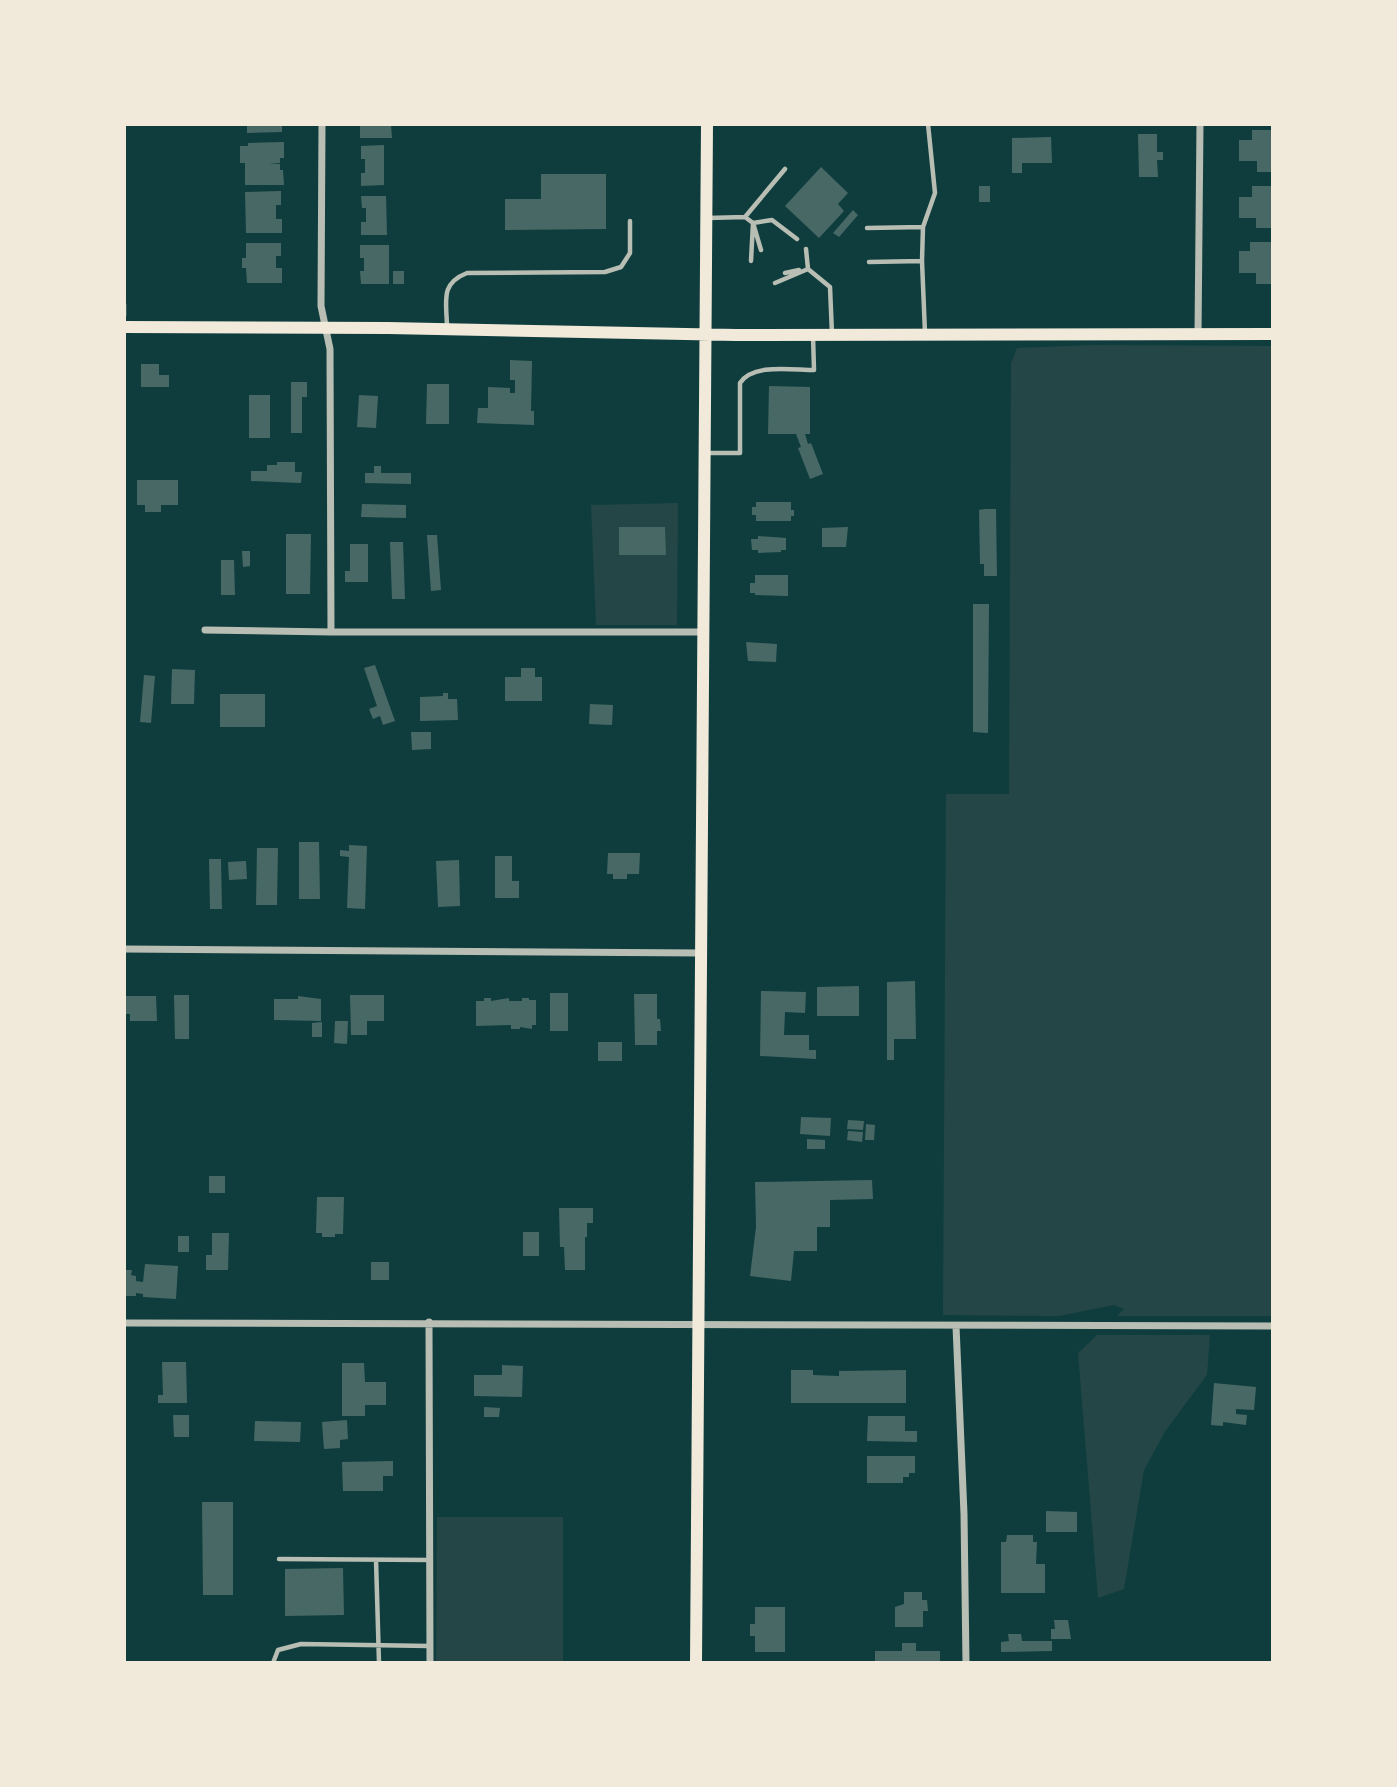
<svg xmlns="http://www.w3.org/2000/svg" width="1397" height="1787" viewBox="0 0 1397 1787" font-family="Quicksand,sans-serif">
<style>
.green{fill:#244646}
.building{fill:#486865}
.lines{fill:none;stroke-linecap:round;stroke-linejoin:round}
.service{stroke:#b8beb3;stroke-width:4.5}
.minor{stroke:#b8beb3;stroke-width:7}
.secondary{stroke:#f1e9da;stroke-width:12}
</style>
<rect width="100%" height="100%" fill="#0f3d3e"/>
<path class="green" d="M1093,345L1273,346V1316H1117L1124,1309L1114,1305L1059,1316L943,1315L946,794H1009L1011,363L1017,348Z
M678,503L677,625H596L591,505Z
M1097,1335H1210L1207,1375L1166,1430L1144,1470L1124,1589L1098,1598L1078,1353Z
M437,1517H563V1663H436Z"/>
<path class="building" d="M247,124H282V132L247,133Z
M391,124L392,138H360V125Z
M1252,130H1273V172H1257V161H1239V140H1252Z
M1138,134H1157V152H1163V160H1157L1158,177H1139Z
M1051,137L1052,163H1022V173H1012V138Z
M284,142V158H280V163H269L280,164V170H283L284,185H245V163H240V146H248V143Z
M384,145V185L361,186V173H365V159H361V146Z
M821,167L848,193L838,204L844,211L819,238L785,206Z
M541,174H606V229L505,230V199H541Z
M979,186H990V202H979Z
M1252,186H1273V228H1256V218H1239V197H1252Z
M281,191V205H276V219H282V233H246L245,192Z
M361,196H386L387,235H361V222H366V208H362Z
M853,210L858,215L839,237L833,233Z
M1250,242H1273V284H1256V273H1239V251H1250Z
M246,243H281V256H276V268H282V283H247L246,268H242V258H246Z
M360,245H389V284H361L360,271H364V258H360Z
M393,271H404V284H393Z
M510,360L532,361L531,411H534V425L477,423L478,408H488V387L510,388V393H515V380H510Z
M141,364H159V375H169V387H141Z
M291,382H307V397H302V433H291Z
M427,384H449V424H426Z
M769,386L810,387V434H805L808,444L811,443L823,474L810,479L798,448L801,447L796,434H768Z
M249,395H270V438H249Z
M359,395L378,396L376,428L357,427Z
M277,462H295V472H302L301,483L251,481V471H267V465H277Z
M374,466H381V473H411V484L365,483V473H374Z
M137,480H178V505H161V512H145V505H137Z
M756,502H791V510H794V516H791V521H756V515H752V507H756Z
M362,504L406,505V518L361,517Z
M984,509H996L997,576H984V564H980L979,510Z
M619,527H665L666,555H619Z
M848,527L846,547H822V528Z
M286,534H311L310,594H286Z
M427,535H437L441,590L431,591Z
M758,536L786,538V550H781V552L758,553V550H752L751,539H758Z
M390,542H403L405,599H392Z
M350,544H368V582H345V571H350Z
M242,551H250V566L243,567Z
M221,560H234L235,595H221Z
M755,575H788V596L755,595V593H750V583H755Z
M973,604H989L988,733L973,732Z
M746,642L777,644L776,662L748,661Z
M375,665L395,721L383,725L380,716L373,719L369,709L377,706L364,668Z
M521,668H535V677H542V701H505V677H521Z
M172,669L195,670L194,704H171Z
M144,675L155,676L151,723L140,722Z
M443,693H448V699H457L458,720L420,721V697L443,696Z
M220,694H265V727H220Z
M590,704L613,705L612,725L589,724Z
M411,732H431V749L412,750Z
M299,842H319L320,899H299Z
M349,845L367,846L365,909L347,908L349,857L340,856V850L349,851Z
M257,848H278L277,905H256Z
M608,853H640L639,874H627V879H613V874H607Z
M495,856H512V881H519V898H495Z
M209,859H221L222,909H210Z
M459,860L460,906L438,907L436,861Z
M246,861L247,879L229,880L228,862Z
M915,981L916,1039H894V1060H887V982Z
M859,986V1016H817V987Z
M761,991L806,992L805,1013L785,1012L784,1035H809V1050H816V1059L760,1056Z
M550,993H568V1031H550Z
M634,994H657V1019H660L661,1031H657V1045H635Z
M174,995H189V1039H175Z
M350,995H384V1021H367V1035H351Z
M124,996H156L157,1021H130V1014H124Z
M298,996L321,999V1021L274,1020V999H298Z
M484,998H491V1001L509,998V1001H522V998H529V1000H536V1025H532V1029L520,1027V1029H511V1025L476,1026V1001H484Z
M335,1021H348L347,1044L334,1043Z
M322,1022V1037H312V1023Z
M598,1042H622V1061H598Z
M801,1117L831,1118L830,1136L800,1134Z
M848,1120L864,1121L863,1130L847,1129Z
M866,1124L875,1125L874,1140H865Z
M848,1131L863,1132L862,1142L847,1140Z
M807,1139L825,1140V1149H807Z
M209,1176H225V1193H209Z
M872,1180L873,1199L830,1200V1227H817V1251H794L791,1281L750,1276L756,1227L755,1182Z
M317,1197H344L343,1234H335V1237H322V1233H316Z
M559,1208H593V1223H587V1237H585V1270H565L564,1247H560Z
M523,1232H539V1256H523Z
M212,1233H229L228,1270H206V1255H212Z
M178,1236H189V1252H178Z
M371,1262H389V1280H371Z
M145,1264L178,1266L176,1299L143,1297V1294L136,1293V1296H124L126,1270H132L131,1275L136,1276V1281L143,1282Z
M162,1362H186L187,1403H158V1395H163Z
M342,1363H364L365,1382H386V1405H365V1416H342Z
M502,1365L523,1366L522,1397L474,1396V1375H502Z
M791,1370H813V1375L839,1376V1371L906,1370V1403H791Z
M1214,1383L1256,1387L1254,1410L1236,1409V1414L1247,1415L1246,1425L1223,1422V1426L1211,1425Z
M484,1407L500,1408L499,1417H484Z
M173,1415H189V1437H174Z
M868,1416H905V1431H917V1442L867,1441Z
M347,1420L348,1439L340,1440V1448L324,1449L322,1422Z
M255,1421L301,1422L300,1442L254,1441Z
M867,1456H915V1473H909V1477H903V1483H867Z
M393,1461V1476H383V1491H343L342,1462Z
M202,1502H233V1595H203Z
M1046,1511L1077,1512V1532H1046Z
M1007,1535H1033V1542H1037L1036,1564H1045V1593H1001V1542H1006Z
M343,1568L344,1615L285,1616V1569Z
M904,1592H922V1600H927L928,1611H923V1627H895V1607L904,1604Z
M755,1607H785V1652H755V1636H750V1624H755Z
M1054,1620H1068L1071,1639H1051V1629H1055Z
M1008,1634H1021L1022,1641H1052V1651L1001,1652V1642L1009,1641Z
M902,1643H916V1651H940V1663H875V1651H902Z"/>
<g class="lines">
<path class="service" d="M745,217L785,169
M707,218L745,217L753,223L751,261
M867,228L923,227
M806,249L808,269
M761,250L753,223L772,220L797,239
M922,261L923,227L935,193L928,124
M869,262L922,261L925,333
M785,273L799,270
M775,283L808,269L830,287L832,334
M124,304V316
M447,329C447,302 439,284 467,273L605,272L621,267L630,253V221
M708,453H740V383C753,363 792,370 814,370L813,335
M279,1559L429,1560
M376,1560L379,1663
M273,1663L278,1650L301,1644L430,1646"/>
<path class="minor" d="M322,124L321,306L330,349L331,632
M1198,334L1200,124
M205,630L331,632H702
M124,949L701,953
M429,1322L430,1663
M124,1323L1273,1326
M956,1326L964,1514L966,1663"/>
<path class="secondary" d="M124,327L388,328L736,335L1273,334
M696,1663L707,124"/>
</g>
<rect width="1397" height="1787" fill="none" stroke="#f1e9da" stroke-width="252"/>
</svg>
